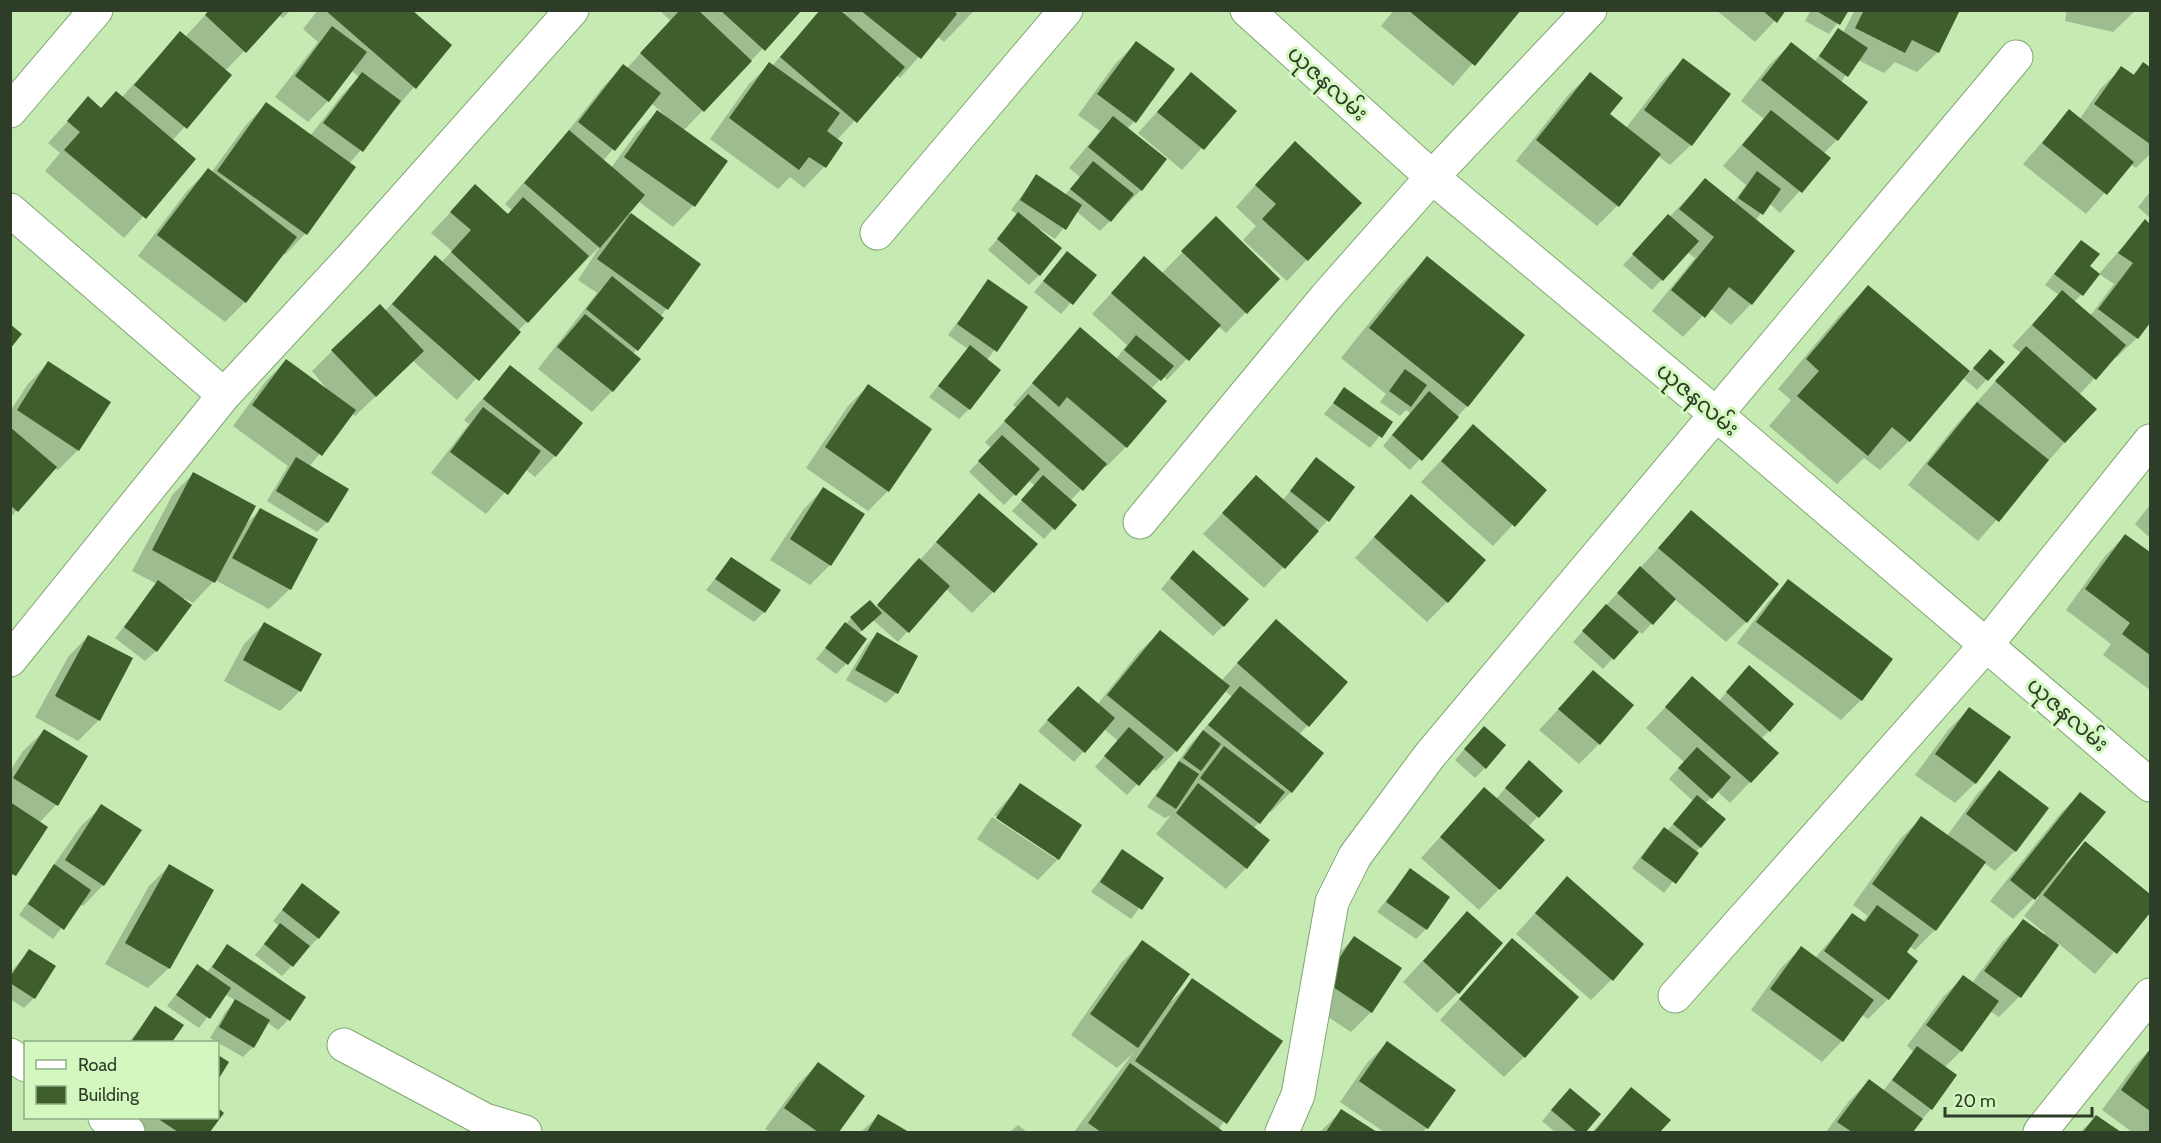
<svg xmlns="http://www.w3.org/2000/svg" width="2161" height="1143" viewBox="0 0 2161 1143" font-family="Cabin,'Noto Sans Myanmar',sans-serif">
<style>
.shadow{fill:#0003;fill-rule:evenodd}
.building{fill:#3e5e2c}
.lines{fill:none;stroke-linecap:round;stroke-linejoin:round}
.minor-casing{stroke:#82a671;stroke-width:35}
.minor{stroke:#fff;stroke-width:33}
.labels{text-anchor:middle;stroke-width:6;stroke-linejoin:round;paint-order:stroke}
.street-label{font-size:22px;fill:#2e3d27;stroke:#d2f8bf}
</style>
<rect width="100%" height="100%" fill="#c5ebb3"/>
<path class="shadow" d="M210,10H291L283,18L279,15L225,71L230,75L172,141L194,159L124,238L45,171L60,153L48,143L88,99L100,109L121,98L180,33L185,37Z
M318,10H410L414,87L349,164L354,168L305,234L285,255L283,253L245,302L225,322L138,256L187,191L208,170L211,173L246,125L266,104L310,136L342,95L359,77L351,70L328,101L308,122L275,97L318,42L303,29Z
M659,10H800L683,131L726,161L693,206L673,227L638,201L628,213L699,264L633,354L612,391L592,412L538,369L597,293L578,280L601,245L518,331L457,400L413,361L355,416L352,413L309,467L327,522L317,532L267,501L288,466L233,426L266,381L286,361L331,394L312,371L332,351L385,311L435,257L441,263L452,251L431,233L475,186L507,215L512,210L505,204L561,140L603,87L623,66L626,69L671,21ZM651,103L665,115L657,112L637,132L611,168L603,161Z
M821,10L843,15L846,10H975L944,42L937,36L900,78L896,75L837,140L841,143L824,167L804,188L790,177L778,189L710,139L749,84L770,64L772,66Z
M1394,10H1519L1453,86L1381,26Z
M1716,10H1785L1755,42Z
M1811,10H1847L1829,34L1805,21Z
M1855,10H1958L1938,52L1917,72L1895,62L1884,73L1858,60L1840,83L1837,140L1823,154L1829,158L1780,213L1769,203L1755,221L1751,304L1731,325L1710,308L1683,337L1652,311L1695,258L1687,252L1652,290L1623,265L1705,180L1733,203L1746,185L1723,166L1764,119L1741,101L1770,64L1791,44L1814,62L1839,30L1843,33Z
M2067,10H2136L2113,32L2065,21Z
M1136,43L1134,122L1127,129L1141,190L1100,231L1076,211L1055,239L1040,229L1039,275L1029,285L988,250L1018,215L1011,210L1036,176L1065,195L1080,177L1069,168L1100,131L1078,115L1116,63Z
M1683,60L1691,145L1670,165L1657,155L1617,206L1597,226L1516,161L1569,94L1590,74L1608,114L1626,128L1663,80Z
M2144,64L2150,68V154L2136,168L2130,164L2086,214L2023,164L2069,111L2079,120L2101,88L2122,68L2132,75Z
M1191,74L1235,111L1182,170L1138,133Z
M1275,163L1360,203L1287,281L1243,240L1256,226L1236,207Z
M2150,192V218L2138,207Z
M1216,218L1278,279L1226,333L1218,326L1167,380L1163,376L1151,389L1126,447L1106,467L1104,465L1070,501L1075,505L1044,539L1012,511L1035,486L1028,480L1004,505L969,472L991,448L985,442L1017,408L1013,405L1080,329L1116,359L1127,345L1092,314L1144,258L1161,274Z
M2145,221L2150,226V320L2137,338L2116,358L2114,357L2079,395L2094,409L1978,541L1908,485L1956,425L2021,353L2012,346L2059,295L2045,285L2071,252L2081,242L2088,266L2081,295L2074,302L2090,316L2114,284L2099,274Z
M1067,253L1094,276L1061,314L1034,292Z
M1427,258L1523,335L1467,406L1410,470L1383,446L1410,413L1406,410L1400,416L1380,402L1386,394L1341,358L1398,287Z
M988,281L1026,308L987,360L969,409L959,419L929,397L968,349L948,335Z
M1868,287L1969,373L1980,361L2003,362L1977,390L1962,377L1909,441L1880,470L1864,458L1837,484L1769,426L1791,400L1778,389L1839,316Z
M48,363L78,450L58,470L54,468L10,518V411L28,384Z
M510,367L555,456L535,477L525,469L486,514L431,473L469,424L464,420Z
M868,386L888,491L868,511L806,468L848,406Z
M1345,389L1391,422L1370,448L1324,414Z
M1473,426L1545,490L1493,546L1421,482Z
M1317,459L1327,521L1264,588L1203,534L1256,477L1282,501Z
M193,474L246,524L260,510L290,589L269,609L215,580L193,603L184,598L156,651L145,661L115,638L157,584L132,571L173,494Z
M823,489L830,565L810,585L770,560L803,510Z
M979,495L1035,544L993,592L972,613L946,589L898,642L873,620L858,634L846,664L836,674L816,659L851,618L876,608Z
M1411,496L1447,602L1427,622L1355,558Z
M2150,505V538L2135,524Z
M1691,512L1746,622L1726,642L1674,599L1642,634L1638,631L1603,669L1573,642Z
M2125,536L2150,554V690L2103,655L2111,644L2066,610L2105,556Z
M731,559L764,612L754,622L706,590Z
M1183,563L1223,626L1213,636L1161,589Z
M1788,581L1861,700L1841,720L1737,643L1768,602Z
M1276,621L1346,682L1299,735L1291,792L1271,812L1269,811L1253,829L1246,868L1226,889L1156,834L1171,815L1165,818L1147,807L1189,746L1232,697L1224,690L1176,751L1156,771L1152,768L1127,795L1095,767L1118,741L1104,729L1074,762L1038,731L1068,698L1097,705L1139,652L1160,632L1221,681Z
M264,624L300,691L280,711L224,681L244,644Z
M877,634L896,693L886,703L846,680L867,644Z
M88,636L99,720L78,741L35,717L68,657Z
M1593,672L1599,744L1579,764L1539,730Z
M1739,677L1769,731L1761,739L1750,782L1730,803L1717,791L1705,804L1700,847L1664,893L1632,868L1654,839L1664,829L1667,831L1693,801L1669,779L1684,762L1646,728L1692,678L1719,701Z
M1969,709L1975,783L1955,803L1915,775L1949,729Z
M44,731L56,805L39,823L10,879V771L23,751Z
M1474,738L1485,768L1475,778L1455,760Z
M1519,772L1561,791L1528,827L1499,889L1479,910L1421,858L1484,789L1496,799Z
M1999,772L2015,851L1995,871L1984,863L1935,930L1915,950L1909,946L1888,999L1868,1019L1861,1014L1842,1041L1822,1062L1751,1010L1781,968L1801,948L1815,958L1852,915L1862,922L1868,916L1853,905L1901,838L1922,818L1947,836L1978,793Z
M1020,785L1058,859L1038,880L977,839L992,817L1056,859V856L994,815Z
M2080,794L2064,861L2066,863L2085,843L2150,896V910L2095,974L2058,943L2019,997L1999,1017L1990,1011L1961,1051L1944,1068L1931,1109L1911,1132H1826L1849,1101L1869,1081L1883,1091L1914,1052L1907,1046L1943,997L1963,977L1972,983L2003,941L2024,921L2044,935L2045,933L2024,916L2039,897L2037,895L2013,919L1990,901L2060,814Z
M102,806L140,830L103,885L83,906L80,904L53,939L19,915L81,826Z
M1122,851L1162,878L1131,919L1091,892Z
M169,866V968L148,988L105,964L149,886Z
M1410,870L1426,929L1416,939L1377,912Z
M1567,878L1611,980L1591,1000L1516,934Z
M302,885L318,938L282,976L255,955L279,926L273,921Z
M1467,913L1458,993L1437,1013L1403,982Z
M1354,938L1371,1012L1351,1032L1305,1002L1334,958Z
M1512,940L1524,1057L1504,1077L1440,1020Z
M1143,942L1171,1002L1192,980L1281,1042L1218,1130L1222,1132H1074L1133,1053L1117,1068L1071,1035L1122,962Z
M228,946L288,1020L278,1030L267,1022L253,1047L243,1057L210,1038L226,1011L236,1001L225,994L199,1028L167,1006L198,966L207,972Z
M29,951L34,998L24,1008L10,999V973Z
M156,1008L182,1026L170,1042H129Z
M1387,1043L1427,1128L1422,1132H1384L1340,1102L1367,1063Z
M2150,1050V1132H2132L2102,1110L2135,1065Z
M818,1064L863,1096L837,1132H770L765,1129L798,1084Z
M1631,1089L1669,1120L1658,1132H1592Z
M1560,1100L1598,1114L1584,1132H1555L1542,1121Z
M218,1110L222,1113L208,1132H130V1118H218Z
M1342,1110L1375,1132H1320Z
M878,1116L906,1132H861Z
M2096,1117L2118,1132H2080Z
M1018,1125L1027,1132H1010Z"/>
<path class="building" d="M209,10H285L246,53L205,15Z
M325,10H412L452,45L416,89Z
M680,10H698L752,61L704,112L640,53Z
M720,10H802L765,51Z
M820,10H840L905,67L857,123L780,57Z
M860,10H953L957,14L921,59Z
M1408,10H1521L1475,66Z
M1762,10H1786L1777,23Z
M1815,10H1849L1840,25Z
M1864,10H1960L1939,53L1912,40L1905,53L1855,28Z
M332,26L367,52L329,102L295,76Z
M1838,28L1868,48L1848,77L1819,56Z
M180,31L232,75L187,129L134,85Z
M1136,41L1175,69L1136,123L1097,94Z
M1791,42L1868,102L1838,141L1761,80Z
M1683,58L1731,94L1692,146L1644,110Z
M769,62L840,113L827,131L843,143L826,168L809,157L799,170L729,118Z
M2143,62L2150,67V144L2094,104L2121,66L2134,75Z
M623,64L661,93L615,151L578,122Z
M362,72L401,101L363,152L323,123Z
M1191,72L1237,111L1204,150L1157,112Z
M1590,72L1623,98L1610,114L1661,154L1619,207L1536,140Z
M116,91L196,159L146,219L64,150L80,132L67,121L88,96L101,108Z
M266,102L356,167L307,235L217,171Z
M2069,109L2134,162L2107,195L2042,143Z
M657,110L728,161L695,207L624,157Z
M1771,110L1831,158L1802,193L1742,145Z
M1113,116L1167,159L1142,191L1088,147Z
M569,130L645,195L600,248L524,183Z
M1295,141L1362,203L1308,261L1262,219L1276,204L1255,185Z
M1093,161L1134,194L1111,222L1070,189Z
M208,168L297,237L246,303L157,235Z
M1757,171L1781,189L1763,215L1738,198Z
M1036,174L1082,205L1066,230L1020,200Z
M1705,178L1795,251L1752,305L1729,287L1705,318L1671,290L1714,237L1679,209Z
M475,184L508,214L523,197L589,256L528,323L451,252L471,230L450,212Z
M1018,212L1062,248L1040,276L997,239Z
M631,213L701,264L668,310L597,259Z
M1668,214L1699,241L1663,281L1632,254Z
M1216,216L1280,279L1247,314L1181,251Z
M2145,219L2150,224V323L2138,339L2098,309L2133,263L2118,253Z
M2081,240L2100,254L2090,266L2100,274L2083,296L2054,274Z
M1067,251L1097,275L1073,305L1043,281Z
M435,255L521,332L479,381L392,304Z
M1144,256L1221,325L1189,361L1111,293Z
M1427,256L1525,335L1468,407L1369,328Z
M612,276L664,318L638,351L586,309Z
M988,279L1028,307L997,352L957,324Z
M1868,285L1970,371L1910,442L1892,427L1868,456L1797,396L1819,371L1806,359Z
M2062,290L2126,345L2096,380L2032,325Z
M380,304L424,351L376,397L331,350Z
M585,314L641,359L613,392L557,347Z
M10,324L22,334L10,349Z
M1080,327L1167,401L1127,448L1067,397L1059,407L1032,383Z
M1136,335L1174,366L1161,381L1124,350Z
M970,345L1001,370L970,410L938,386Z
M2026,346L2097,409L2065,443L1995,381Z
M1990,349L2005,362L1988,381L1973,368Z
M286,359L356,410L322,456L252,405Z
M48,361L111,402L79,451L17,410Z
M510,365L583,423L556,457L483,399Z
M1405,369L1427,385L1411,407L1389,391Z
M868,384L932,429L889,492L825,447Z
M1344,387L1393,422L1382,438L1333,403Z
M1429,391L1459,417L1422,461L1392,435Z
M1028,394L1107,464L1083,491L1004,421Z
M1977,402L2049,460L1999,522L1927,464Z
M483,407L541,451L508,495L450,452Z
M1473,424L1547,490L1515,527L1441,461Z
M10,427L57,467L18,512L10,505Z
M1002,435L1040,469L1016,496L978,461Z
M296,457L349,489L328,523L276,491Z
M1316,457L1355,487L1329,522L1290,491Z
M193,472L256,506L215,583L152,550Z
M1043,475L1077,505L1055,530L1021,500Z
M1256,475L1319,531L1285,569L1222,513Z
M823,487L865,514L831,566L790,539Z
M979,493L1038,544L994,593L936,542Z
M1411,494L1486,560L1448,603L1374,537Z
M260,508L318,539L291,590L232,558Z
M1691,510L1779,584L1747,623L1658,548Z
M2125,534L2150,552V655L2122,634L2130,623L2085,589Z
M1193,550L1249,599L1224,627L1170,578Z
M731,557L781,590L765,613L715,579Z
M919,558L950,586L909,633L877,605Z
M1640,566L1676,599L1653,625L1617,593Z
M1788,579L1893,659L1862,701L1756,622Z
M158,580L192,605L157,652L124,627Z
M870,600L882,613L862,631L850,617Z
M1606,604L1639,632L1614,660L1582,631Z
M1276,619L1348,682L1309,727L1237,663Z
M264,622L322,654L301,692L243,660Z
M845,622L867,639L848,665L825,648Z
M1160,630L1230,686L1177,752L1107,695Z
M877,632L918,656L898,694L855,670Z
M88,635L133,658L100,721L55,696Z
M1749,665L1794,704L1770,732L1726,692Z
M1593,670L1634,705L1600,745L1558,709Z
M1692,676L1779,753L1751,783L1665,707Z
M1078,686L1115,718L1085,753L1047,720Z
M1240,686L1324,753L1292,793L1208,725Z
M1969,707L2011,737L1976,784L1935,754Z
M1484,726L1506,745L1486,769L1464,749Z
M1129,727L1164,757L1139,786L1104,756Z
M44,729L88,756L58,806L13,778Z
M1203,730L1221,744L1201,771L1183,758Z
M1224,746L1285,792L1260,824L1200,778Z
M1697,747L1731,777L1712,799L1678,768Z
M1529,760L1563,791L1539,818L1505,788Z
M1179,761L1199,774L1176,809L1156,796Z
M1999,770L2049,808L2016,852L1966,814Z
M1020,783L1082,825L1059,860L996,818Z
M1198,783L1270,840L1247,869L1176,813Z
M1484,787L1545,840L1500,890L1440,837Z
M2080,792L2106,812L2035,900L2010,880Z
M1697,795L1726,819L1701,848L1673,824Z
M10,802L48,827L16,876L10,873Z
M101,804L142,830L104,886L65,860Z
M1921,816L1986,862L1936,931L1872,884Z
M1664,827L1699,853L1676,884L1641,858Z
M2085,841L2150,894V913L2117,954L2043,895Z
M1122,849L1164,878L1142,910L1100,882Z
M54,864L91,890L64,930L28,904Z
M169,864L214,890L170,969L125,943Z
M1410,868L1450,897L1427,930L1386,902Z
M1567,876L1644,944L1613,981L1535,913Z
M302,883L340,912L319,939L282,910Z
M1877,905L1919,935L1907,952L1918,961L1889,1000L1824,951L1852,913L1865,922Z
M1467,911L1503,943L1459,994L1423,961Z
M2023,919L2059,945L2021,998L1984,971Z
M280,923L310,946L293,967L264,944Z
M1354,936L1402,968L1372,1013L1324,981Z
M1512,938L1579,997L1525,1058L1459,999Z
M1142,940L1190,974L1138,1048L1090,1014Z
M227,944L306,997L290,1021L212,967Z
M1801,946L1874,1000L1843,1042L1770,989Z
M29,949L56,966L35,999L10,983V977Z
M197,964L231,988L210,1019L176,995Z
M1963,975L1999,1001L1962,1052L1926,1025Z
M1192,978L1283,1041L1227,1124L1135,1061Z
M235,999L270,1020L254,1048L219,1027Z
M155,1006L184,1025L172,1042H131Z
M1387,1041L1456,1090L1428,1129L1359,1081Z
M1917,1046L1957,1075L1932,1110L1892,1080Z
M2150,1049V1111L2121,1090Z
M218,1055L229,1062L218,1080Z
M818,1062L865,1096L839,1132H818L784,1108Z
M1130,1063L1224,1132H1101L1088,1123Z
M1869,1079L1923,1119L1913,1132H1852L1837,1122Z
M1631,1087L1671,1120L1660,1132H1594Z
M1570,1088L1601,1114L1586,1132H1577L1551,1110Z
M218,1108L224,1113L210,1132H178L157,1118H218Z
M1341,1109L1377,1132H1326Z
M878,1114L909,1132H867Z
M2096,1115L2121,1132H2083Z"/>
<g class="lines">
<g class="minor-casing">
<path id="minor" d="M1247,10L1432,177L1716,414L2150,785
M10,111L96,10
M10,210L224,395
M877,233L1066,10
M1140,522L1326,297L1432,177L1590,10
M10,660L224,395L352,257L572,10
M1675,996L1987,644L2150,441
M344,1045L485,1120L525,1132
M10,1055L26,1065
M105,1118L128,1132
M1282,1132L1298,1095L1332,902L1355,856L1430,755L2016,57
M2040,1132L2150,995"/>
</g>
<use href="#minor" class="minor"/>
</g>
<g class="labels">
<g class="street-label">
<text transform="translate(1328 83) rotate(42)" y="8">ယုဇနလမ်း</text>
<text transform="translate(1698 399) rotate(40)" y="8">ယုဇနလမ်း</text>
<text transform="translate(2068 714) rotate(41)" y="8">ယုဇနလမ်း</text>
</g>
</g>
<rect width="2161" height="1143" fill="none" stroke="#2e3d27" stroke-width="24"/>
<rect x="24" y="1041" width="195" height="78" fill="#d2f8bf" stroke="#90ad82" stroke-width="1.5"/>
<rect x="36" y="1060" width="30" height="9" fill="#ffffff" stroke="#90ad82" stroke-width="1.5"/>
<text x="78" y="1071" font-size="18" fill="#2e3d27">Road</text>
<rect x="36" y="1086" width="30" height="18" fill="#3e5e2c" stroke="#90ad82" stroke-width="1.5"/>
<text x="78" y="1101" font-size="18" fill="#2e3d27">Building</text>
<path d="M1945 1107v9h147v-9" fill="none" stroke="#2e3d27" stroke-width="3"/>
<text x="1954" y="1107" font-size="18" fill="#2e3d27" stroke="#d2f8bf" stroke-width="4.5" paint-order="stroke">20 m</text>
</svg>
